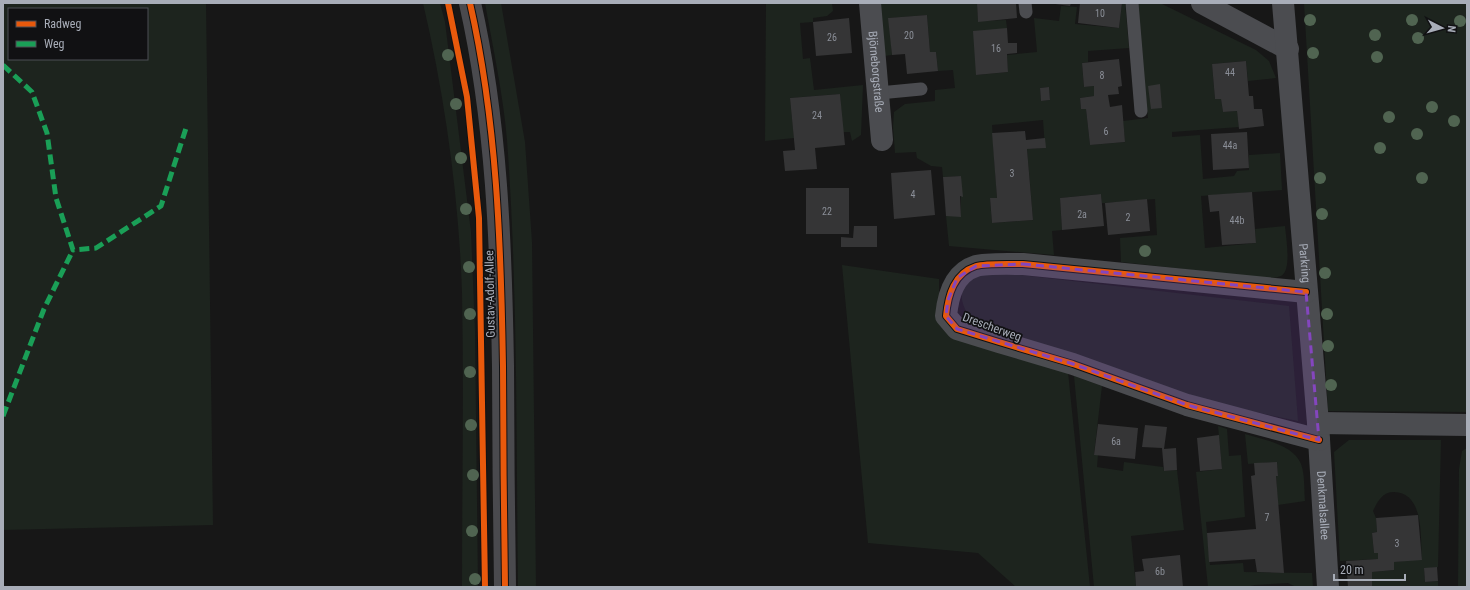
<svg xmlns="http://www.w3.org/2000/svg" width="1470" height="590" viewBox="0 0 1470 590" font-family="'Roboto Condensed',sans-serif">
<style>
.green{fill:#1d241e;fill-rule:evenodd}
.building{fill:#353536}
.lines{fill:none;stroke-linecap:round;stroke-linejoin:round}
.lane{stroke:#4b4c50;stroke-width:13}
.street{stroke:#4b4c50;stroke-width:22}
.secondary{stroke:#4a4a4e;stroke-width:22}
.quiet{stroke:#1a9f57;stroke-width:5;stroke-dasharray:10 5;stroke-linecap:butt}
.cycleway-casing{stroke:#111113;stroke-width:8}
.cycleway{stroke:#e8590c;stroke-width:6}
.tree{fill:#506451}
.marked{fill:#8446be;fill-opacity:0.2;stroke:#8446be;stroke-width:3;stroke-dasharray:8 5;stroke-linejoin:round}
.labels{text-anchor:middle;stroke-width:3.5;stroke-linejoin:round;paint-order:stroke}
.number-label{font-size:10px;fill:#8b8f98}
.street-label{font-size:12px;fill:#a8adb8;stroke:#111113}
</style>
<rect width="100%" height="100%" fill="#171717"/>
<path class="green" d="M3,3H206L213,525L3,530ZM9,9H147V59H9Z
M423,3H440L445,22L471,232L475,331L478,587H462C462,489 464,391 462,293C459,197 445,97 423,3Z
M485,3H501L525,142L532,242L536,587H518C516,438 518,289 507,140C503,94 493,48 485,3Z
M766,3H832L833,11L827,16L813,18V22L800,23L803,59L810,58L814,90L863,85L861,135L852,141L850,132H843L840,94L790,98L794,138L765,141Z
M879,3H977L978,21L1006,20L1007,28L977,75L1008,72L1007,55L1037,52L1034,18L1059,21L1061,6L1077,7L1075,24L1119,28L1122,3H1125L1129,48L1088,51V62L1082,63L1084,87L1094,86V96L1080,98L1081,109H1086L1090,145L1125,142L1123,121L1148,118L1136,3H1160L1256,50L1269,61L1276,78L1248,81L1246,61L1212,64L1215,99H1221L1223,112L1237,111L1239,127L1172,132V137L1200,135L1203,179L1234,176L1237,171L1249,170V155L1280,153L1282,190L1201,196L1205,248L1256,243L1255,229L1285,226C1286,238 1292,270 1281,276C1277,278 1270,278 1265,278L1121,262L1120,238L1157,235L1155,199L1105,203H1102L1101,194L1060,198L1062,230L1052,231L1054,255L949,246L946,216H961V176L943,177L942,167L931,166L917,158L916,152L895,153L893,127L894,112L905,104L935,101V90L955,88L953,70L938,71L936,52H930L927,15L889,18L892,55L884,56ZM1049,87L1050,100L1041,101L1040,88ZM1043,120L1045,148L1027,149L1033,220L992,223L990,199L997,198L992,125Z
M1304,3H1467V412L1328,411Z
M842,265L939,279V308L1068,372L1090,587H1016L978,553L868,543Z
M1002,273L1289,306L1298,421L1211,403L979,326C960,311 952,285 980,274C986,272 995,273 1002,273Z
M1074,376L1102,386L1094,454L1098,455L1097,467L1123,471L1124,462L1163,467L1164,471L1177,470L1184,530L1131,536L1136,587H1094Z
M1218,426L1227,429L1229,456L1241,455L1245,517L1206,522L1210,565L1243,563L1244,572L1312,573L1313,587H1296L1288,583L1255,585L1245,587H1208L1196,472L1222,469Z
M1245,434C1264,440 1293,444 1301,464C1305,474 1304,490 1305,501L1278,505L1276,476L1278,475L1277,462L1248,464Z
M1349,440H1441L1438,567L1424,569L1425,582L1438,581V587H1372V572L1394,570V562L1422,559C1420,538 1425,493 1394,492C1383,491 1377,502 1373,511L1376,518L1377,532L1372,533L1374,553H1378V559L1340,561L1334,452Z
M1467,448V587H1458L1459,469L1462,451Z"/>
<path class="building" d="M977,3H1016L1017,18L978,22Z
M1048,3H1071L1070,6Z
M1080,3H1122L1119,28L1078,23Z
M927,15L930,52H936L938,71L907,74L905,54L892,55L888,18Z
M849,18L852,53L816,56L813,22Z
M1007,28L1008,43H1017V53L1007,54L1008,72L976,75L973,31Z
M1119,59L1122,86L1118,87L1119,94L1108,95L1110,107L1122,105L1125,142L1090,145L1086,109H1081L1080,98L1094,96V86L1084,87L1082,63Z
M1246,61L1249,96H1253L1254,109H1262L1264,126L1239,129L1237,111L1223,112L1221,99H1215L1212,64Z
M1160,84L1162,108L1151,109L1148,86Z
M1049,87L1050,100L1041,101L1040,88Z
M840,94L845,145L815,148L817,169L785,171L783,151L795,150L790,98Z
M1025,131L1026,140L1045,138L1046,148L1027,149L1033,220L992,223L990,198H997L992,133Z
M1247,132L1249,168L1213,170L1211,134Z
M931,170L935,215L894,219L891,173Z
M961,176L963,197L960,196L961,217L946,216L943,177Z
M806,188H849V234H806Z
M1252,192L1256,243L1222,245L1219,211L1210,212L1208,195Z
M1101,194L1104,226L1062,230L1060,198Z
M1147,199L1150,231L1108,235L1105,203Z
M854,226H877V247H841V237L853,238Z
M1098,424L1138,428L1135,459L1094,455Z
M1145,425L1167,427L1164,449L1176,448L1177,470L1164,471L1162,448L1142,447Z
M1219,435L1222,469L1200,471L1197,438Z
M1277,462L1278,476H1276L1284,573L1257,572L1255,559L1209,562L1207,533L1256,529L1251,476L1255,475L1254,463Z
M1418,515L1422,560L1394,562V570L1372,572V587H1348L1346,561L1378,559V553H1374L1372,533L1377,532L1376,518Z
M1180,555L1183,587H1136L1135,572L1144,571L1142,559Z
M1437,567L1438,581L1425,582L1424,568Z"/>
<g class="lines">
<path class="lane" d="M1025,3L1026,12
M1132,3L1141,111
M879,93L921,89"/>
<g class="street">
<path id="s1" d="M870,3L882,140"/>
<path d="M1202,3L1288,49"/>
<path id="s2" d="M1283,3L1318,423L1328,587"/>
<path d="M1306,292L1023,264C1011,264 986,263 976,266C954,273 948,295 946,316L957,329L999,342L1073,364L1187,405L1319,440"/>
<path d="M1318,423L1467,425"/>
</g>
<path class="secondary" d="M470,3C497,122 501,245 503,366C503,440 504,513 505,587"/>
<path class="quiet" d="M3,65L32,92L47,133L56,198L73,250L96,248L161,206L187,125
M3,416L44,309L73,250"/>
<g class="cycleway-casing">
<path id="cycleway" d="M448,3L467,97L479,218L485,587
M470,3C497,122 501,245 503,366C503,440 504,513 505,587
M1306,292L1023,264C1011,264 986,263 976,266C954,273 948,295 946,316L957,329L999,342L1073,364L1187,405L1319,440"/>
</g>
<use href="#cycleway" class="cycleway"/>
</g>
<g class="tree">
<circle cx="1310" cy="20" r="6"/>
<circle cx="1412" cy="20" r="6"/>
<circle cx="1460" cy="21" r="6"/>
<circle cx="1375" cy="35" r="6"/>
<circle cx="1418" cy="38" r="6"/>
<circle cx="1313" cy="53" r="6"/>
<circle cx="448" cy="55" r="6"/>
<circle cx="1377" cy="57" r="6"/>
<circle cx="456" cy="104" r="6"/>
<circle cx="1432" cy="107" r="6"/>
<circle cx="1389" cy="117" r="6"/>
<circle cx="1454" cy="121" r="6"/>
<circle cx="1417" cy="134" r="6"/>
<circle cx="1380" cy="148" r="6"/>
<circle cx="461" cy="158" r="6"/>
<circle cx="1320" cy="178" r="6"/>
<circle cx="1422" cy="178" r="6"/>
<circle cx="466" cy="209" r="6"/>
<circle cx="1322" cy="214" r="6"/>
<circle cx="1145" cy="251" r="6"/>
<circle cx="469" cy="267" r="6"/>
<circle cx="1325" cy="273" r="6"/>
<circle cx="470" cy="314" r="6"/>
<circle cx="1327" cy="314" r="6"/>
<circle cx="1328" cy="346" r="6"/>
<circle cx="470" cy="372" r="6"/>
<circle cx="1331" cy="385" r="6"/>
<circle cx="471" cy="425" r="6"/>
<circle cx="473" cy="475" r="6"/>
<circle cx="472" cy="531" r="6"/>
<circle cx="475" cy="579" r="6"/>
</g>
<path class="marked" d="M1023,264L1306,292L1319,440L1187,405L1073,364L957,329L946,316L948,300L957,278L976,266Z"/>
<g class="labels">
<g class="number-label">
<text x="1100" y="17">10</text>
<text x="909" y="39">20</text>
<text x="832" y="41">26</text>
<text x="996" y="52">16</text>
<text x="1230" y="76">44</text>
<text x="1102" y="79">8</text>
<text x="817" y="119">24</text>
<text x="1106" y="135">6</text>
<text x="1230" y="149">44a</text>
<text x="1012" y="177">3</text>
<text x="913" y="198">4</text>
<text x="827" y="215">22</text>
<text x="1082" y="218">2a</text>
<text x="1128" y="221">2</text>
<text x="1237" y="224">44b</text>
<text x="1116" y="445">6a</text>
<text x="1267" y="521">7</text>
<text x="1397" y="547">3</text>
<text x="1160" y="575">6b</text>
</g>
<g class="street-label">
<text dy="4" stroke="none"><textPath href="#s1" startOffset="69">Björneborgstraße</textPath></text>
<text dy="4" stroke="none"><textPath href="#s2" startOffset="261">Parkring</textPath></text>
<text transform="translate(490 294) rotate(-91)" y="4">Gustav-Adolf-Allee</text>
<text transform="translate(992 327) rotate(20)" y="4">Drescherweg</text>
<text dy="4" stroke="none"><textPath href="#s2" startOffset="504">Denkmalsallee</textPath></text>
</g>
</g>
<rect width="1470" height="590" fill="none" stroke="#a8adb8" stroke-width="8"/>
<rect x="8" y="8" width="140" height="52" fill="#111113" stroke="#4d4f55"/>
<rect x="16" y="21" width="20" height="6" fill="#e8590c" stroke="#4d4f55"/>
<text x="44" y="28" font-size="12" fill="#a8adb8">Radweg</text>
<rect x="16" y="41" width="20" height="6" fill="#1a9f57" stroke="#4d4f55"/>
<text x="44" y="48" font-size="12" fill="#a8adb8">Weg</text>
<g transform="translate(1442 28) rotate(96)" stroke="#111113" stroke-width="3" paint-order="stroke">
<path d="M0-3L7 15L0 10L-7 15Z" fill="#a8adb8"/>
<text y="-6" font-size="11" font-weight="bold" text-anchor="middle" fill="#a8adb8">N</text>
</g>
<path d="M1334 574v6h71v-6" fill="none" stroke="#a8adb8" stroke-width="2"/>
<text x="1340" y="574" font-size="12" fill="#a8adb8" stroke="#111113" stroke-width="3" paint-order="stroke">20 m</text>
</svg>
